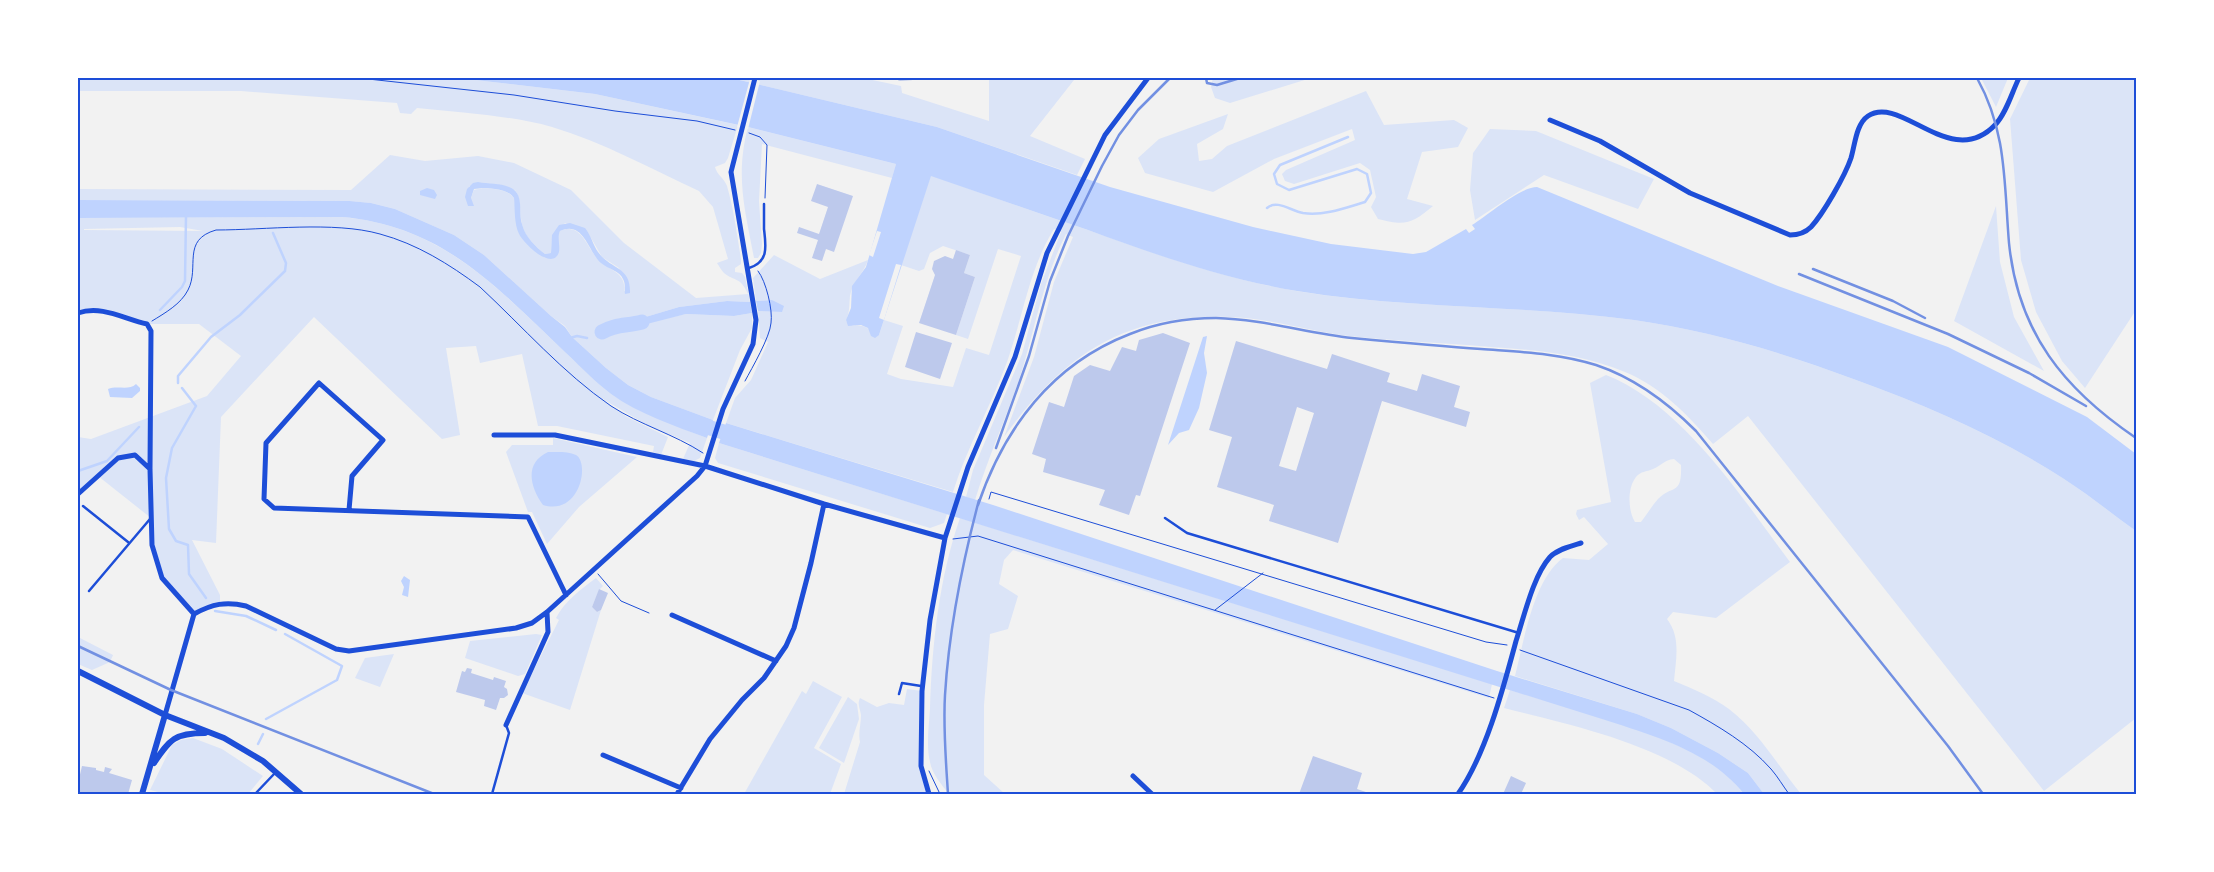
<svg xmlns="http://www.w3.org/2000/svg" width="2214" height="872" viewBox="0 0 2214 872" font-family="'DejaVu Sans',sans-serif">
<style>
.green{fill:#dbe4f7;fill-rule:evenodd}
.water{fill:#bfd3fe}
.pier{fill:#f2f2f2}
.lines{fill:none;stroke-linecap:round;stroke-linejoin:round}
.stream{stroke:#bfd3fe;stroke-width:2.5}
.river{stroke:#bfd3fe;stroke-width:15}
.building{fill:#bdc9ec;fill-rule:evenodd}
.path{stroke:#1d4ed8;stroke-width:1}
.service{stroke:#1d4ed8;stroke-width:2.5}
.minor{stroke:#1d4ed8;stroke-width:5}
.tertiary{stroke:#1d4ed8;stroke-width:6}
.rail{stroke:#7290e2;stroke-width:2.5}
.neatline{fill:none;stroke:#1d4ed8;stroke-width:2}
</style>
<rect width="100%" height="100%" fill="#f2f2f2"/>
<path class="green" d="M78,78H458L595,94L738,125L728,158L725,163L715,167C717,175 724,178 727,186C734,210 737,235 741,259V264L735,268V272L742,273L745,277L750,302L727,301L679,307L622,324L663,319L686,314L734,316L752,313V328L740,350L713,420L651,397L628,385L606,368L572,337L565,326L551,316L484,255L454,235L395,209L371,203L350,201L78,200V189L351,190L390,155L425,161L478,156L514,163L571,190L624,243L696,298L748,294C740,276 735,282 724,273C722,271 719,266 717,263L728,259L713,207L699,191C651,169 603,142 552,127C509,115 462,113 417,108L411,114L400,113L397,103L241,91H78ZM469,186L515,190C522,200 519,212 522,224C524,236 536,247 545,254L551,253L552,239L565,223L587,231L602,257L619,268L630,293L624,291C627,272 607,270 597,258C586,246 581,222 560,231L557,236L559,248L545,258L519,234L514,198C507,188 484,187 474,190L471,198Z
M731,78H863L901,86L902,93L989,121V78H1069L1074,80L1030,136L1085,159L1077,175L937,127Z
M1213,78H1311L1230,103L1215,98L1211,87Z
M1981,78H2008L1996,107Z
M2030,78H2136V310L2085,388L2062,361L2036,312L2021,260L2010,119Z
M1366,91L1384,125L1454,120L1468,128L1458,147L1422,152L1407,199L1433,206C1412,224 1405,226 1378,219L1371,207L1376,197L1370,170L1360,163L1294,184L1285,181L1282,174L1286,170L1355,140L1352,129L1274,159L1213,192L1145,173L1138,158L1159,139L1228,114L1223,129L1197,144L1199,161L1212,159L1227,146Z
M748,127L896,164L892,178L762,144L759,201L762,244L761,253L758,258H754C745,210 735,176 748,127Z
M1490,129L1536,131L1654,179L1638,209L1544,175L1475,220L1470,190L1473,153Z
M931,175C983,194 1035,212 1088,230C1156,254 1225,279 1296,291C1408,309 1522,305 1634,320C1711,331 1784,353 1856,380C1928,406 1999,437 2064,479C2089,495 2112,514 2136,531V718L2044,791L1748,416L1713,444C1689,416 1660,386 1625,372C1582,354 1537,350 1491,347C1444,343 1396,341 1349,336C1309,331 1269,318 1229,317C1196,316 1163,319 1132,330C1077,349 1037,391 1004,437L1034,357L1054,282L1073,237L1066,234C1043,279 1035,329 1020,377C1006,418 988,458 975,500L966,497L973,470L1022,354L1041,284L1061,232L1054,229C1029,269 1023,317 1007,362C991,406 967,447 953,492L726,423L735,398L751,380L768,342L760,338L758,311L782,312L772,300L756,301L753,278L774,255L820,279L868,260C864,273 852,282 850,296C849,306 850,311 846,321L853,326C865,324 869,330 879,335L884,320L903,326L887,374L901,379L953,387L966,348L989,355L1021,256L998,249L968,339L956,335L975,277L964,273L970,255L943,246L930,253L924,269L919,271L901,265Z
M1996,206L2000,262L2014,317L2044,371L1954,321Z
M342,217C442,226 495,286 563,350C579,365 594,381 611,394C618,399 627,402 635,406C659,418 682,429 707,438L700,458L694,461L683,459L690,443L647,425L601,398L627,417L668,437L661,455L653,452L654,446L557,426H538L522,354L480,363L476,346L446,348L460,435L442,439L314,317L221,417L216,543L192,540L220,595V603L194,614L167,585L152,545L151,518L98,476L78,494V437L91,439L207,396L241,356L199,324H147L113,313H78V218ZM180,227L203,231L84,230V229Z
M1606,375C1683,405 1742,498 1790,562L1716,618L1673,612L1667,619C1681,637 1676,659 1674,681C1693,689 1713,697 1729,709C1759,732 1778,766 1801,794H1764L1748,773L1718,753L1671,728L1637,714L1515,676C1524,641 1533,580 1563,558L1589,560L1608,544L1584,517L1579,520L1576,514L1577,510L1611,502L1590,383ZM1674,459L1681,465C1682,496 1673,484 1658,499C1652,506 1647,514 1641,522H1635C1628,511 1627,488 1636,477C1641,471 1646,472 1653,469C1661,466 1664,460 1674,459Z
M553,438L637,457L579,507L547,544L532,512H528L506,452L512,445H553Z
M719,443L947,514L944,523L930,528L718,463L715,458Z
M960,518L1492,684L1489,698L1013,550L1004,560L999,584L1018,596L1008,629L990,634L984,705V775L1005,794H949C942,785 932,774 930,762C926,745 929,726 930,709C932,645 939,578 960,518Z
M596,578L603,586L599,590L592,607L597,612L601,610L570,710L522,693L559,620L556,618C564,602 581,589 596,578Z
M536,634L542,635L525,674L518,676L465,658L470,641Z
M78,637L113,655L110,662L92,670L78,664Z
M394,654L380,687L355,678L365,658Z
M813,681L842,697L814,748L841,764L830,794H744L802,691L806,694Z
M907,689L922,691L921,766L929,794H844L860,742C858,733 861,724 861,715C860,708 857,704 860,698L877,707L889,703L904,705Z
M1510,690C1575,710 1649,727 1708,761C1723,769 1734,782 1744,794H1717C1671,746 1568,724 1504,708Z
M848,697L857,704L859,719L844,763L819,748Z
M193,738L222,749L263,776L248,794H166L150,790L172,745L181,740Z"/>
<path class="water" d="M458,78H731L937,127L1110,187L1253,227L1331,244L1413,254L1426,252L1466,229L1469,233L1475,229L1472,225C1488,215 1520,187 1537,187L1778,286L1948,347L2087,417L2136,454V531C2112,514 2089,495 2064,479C1999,437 1928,406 1856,380C1784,353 1711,331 1634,320C1522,305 1408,309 1297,291C1225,279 1156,255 1088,230C1036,212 983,194 931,176L879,335L875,338L871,336L868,328L861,325L848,326L846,320L851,308L852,286L866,267L896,164L748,127L595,94Z
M478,182C488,184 500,183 509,187C525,193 518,211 522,224C525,237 536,247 545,254L551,253L552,235L559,225L570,223L585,228C591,235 593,245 598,252C611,270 631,266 630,293L625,294C624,289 626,284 623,279C620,271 608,269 601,263C588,252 584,220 560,231C556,239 563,251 556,257C546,266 523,242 519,234C514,224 515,209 514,198C508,188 485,187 474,189L471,198L474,206H468L465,197L467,189L473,183Z
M427,188L434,190L437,195L435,199L420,195V191Z
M78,200L350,201L371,203L395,209L454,235L484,255L551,316L565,327L572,337L606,368L628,385L651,397L713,420L707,438C675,426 639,414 611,394C595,382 581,367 566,353C497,288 444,226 342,217L78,218Z
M772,300L784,306L782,312L758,311L756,301Z
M727,301L750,302L752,313L734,316L686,314L631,328L624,327L622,324L679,307Z
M1207,336L1204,353L1207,373L1199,408L1189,430L1179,433L1168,445L1203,337Z
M136,384L140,388V391L132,398L110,397L108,389C117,385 129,391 136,384Z
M726,423L993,505L1497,671L1637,714L1671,728L1718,753L1748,773L1764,794H1744C1710,751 1654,736 1602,719L719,443Z
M548,452C556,452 568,451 576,455C590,463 580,516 543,505C530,487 524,463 548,452Z
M404,576L410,580L408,597L402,595L404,587L401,581Z"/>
<path class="pier" d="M750,79L760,81L748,129L737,127Z
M877,231L881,232L873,257L869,255Z
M896,264L901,265L884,320L879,318Z"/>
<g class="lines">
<path class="stream" d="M1267,208C1277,199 1291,211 1303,213C1324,216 1345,208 1365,202L1371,193L1367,174L1357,169L1289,190L1277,184L1274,174L1280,165L1348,137
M160,310L182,287L185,281L186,216
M570,338L577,336L587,338
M178,383V376L211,337L240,315L285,271L286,263L273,233
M182,388L196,406L172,448L166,478L169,529L176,541L188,545L189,574L206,598
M78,471L107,461L139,427
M215,611L246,616L276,630
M266,719L337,680L342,666L285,634
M258,744L263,734"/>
<path class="river" d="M602,332C615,324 628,326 642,322
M691,422L743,438"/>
</g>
<path class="building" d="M817,184L853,196L834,252L826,249L822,261L812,258L818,240L797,233L799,227L819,234L828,207L811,201Z
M956,250L970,255L964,273L975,277L956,335L919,323L935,275L932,269L934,261L945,256L953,259Z
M916,332L952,343L940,379L905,367Z
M1163,333L1190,343L1140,496L1136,495L1129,515L1099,505L1105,490L1043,472L1046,459L1032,454L1049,402L1064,407L1074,376L1090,365L1110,371L1122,347L1136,351L1139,340Z
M1236,341L1327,369L1332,354L1390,373L1387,382L1417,391L1422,374L1460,386L1454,407L1470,412L1466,427L1382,401L1338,543L1269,521L1274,505L1217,487L1232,437L1209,430ZM1297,407L1314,413L1296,471L1279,466Z
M599,589L608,593L601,610L597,612L592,607Z
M467,668L472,669L471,673L493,680L494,677L506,681L504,687L507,689L508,695L504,698H500L496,710L484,706L485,700L456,692L462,671L465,672Z
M1313,756L1362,773L1357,789L1366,792L1365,794H1299Z
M82,766L96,768V770L104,772L105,767L112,769L109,773L132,780L128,794H78V783Z
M1511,776L1526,783L1521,794H1503Z"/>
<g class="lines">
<path class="path" d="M359,78L514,95L615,111L697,121L735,130
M749,133L760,137L767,145L765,198
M152,321C165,313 181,304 188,290C200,267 181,240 216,230C265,230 334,221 380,234C417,244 449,264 480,287C523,327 563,373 611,406C640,425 674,434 703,453
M745,381C752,368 770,337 771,323C773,310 766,281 758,271
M989,499L991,492L1486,642L1507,645
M953,539L978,536L1494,698
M598,574L621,601L649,613
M1215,610L1263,573
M1520,650L1689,710C1718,726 1749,744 1771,769C1778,777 1783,786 1789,794
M929,771L940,794"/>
<path class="service" d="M889,78L900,79L954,78
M749,268C769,262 766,246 764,229C764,220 764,212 764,204
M83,506L128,542
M1165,518L1187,533L1519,633
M89,591L150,519
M899,694L902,683L921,686
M255,794L275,773
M492,794L509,733L506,725"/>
<path class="minor" d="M1550,120L1600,141L1690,193L1790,235C1798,235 1805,233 1811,227C1823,214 1845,176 1851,158C1855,145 1856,124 1868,116C1901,94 1951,171 1995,125C2006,114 2012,92 2019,78
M78,313C102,305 124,319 147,324L151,331L150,469L152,545L162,578L194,614
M494,435H555L705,466L824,504L945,538
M78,494L118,458L135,455L150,469
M349,510L352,476L383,440L319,383L266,443L264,499L274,508L528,517L566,595
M194,614C212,604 226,601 246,606L336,649L349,651L516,628L532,623L547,612L697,476L705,466L723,409L753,344L756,320L731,172L755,78
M672,615L776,661
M165,715L194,614
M506,725L548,632L547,612
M603,755L681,788
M1133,776L1152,794
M677,794L710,739L742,700L764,678L786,646L794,628L811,563L824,504
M929,794L921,766L922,691L930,620L945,538L968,467L1015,357L1047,253L1105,135L1148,78
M1458,794C1486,754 1503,689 1516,641C1524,617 1533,576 1550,557C1558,549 1571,546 1581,543"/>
<path class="tertiary" d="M78,671L165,715L224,738L263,761L301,794
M154,763C170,739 175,733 205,733
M142,794L165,715"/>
<path class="rail" d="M1206,78L1207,83L1217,85L1240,78
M1977,78C2007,132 2004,183 2009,243C2018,333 2064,389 2136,438
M1813,269L1893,301L1925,318
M1799,274L1948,334L2029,373L2086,406
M996,448L1029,356L1050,281L1068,236L1102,166L1119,135L1138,110L1170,78
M978,505C1004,428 1052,364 1130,334C1157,323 1187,318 1216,318C1262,319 1307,333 1352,338C1395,342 1438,346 1481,349C1520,352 1558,353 1596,365C1635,378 1667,402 1696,431L1948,746L1983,794
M78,646L171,690L434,794
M948,794C946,762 943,728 945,695C949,629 962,564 979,500"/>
</g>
<rect width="2214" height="872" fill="none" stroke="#ffffff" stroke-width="158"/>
<rect x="79" y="79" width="2056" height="714" class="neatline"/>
</svg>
